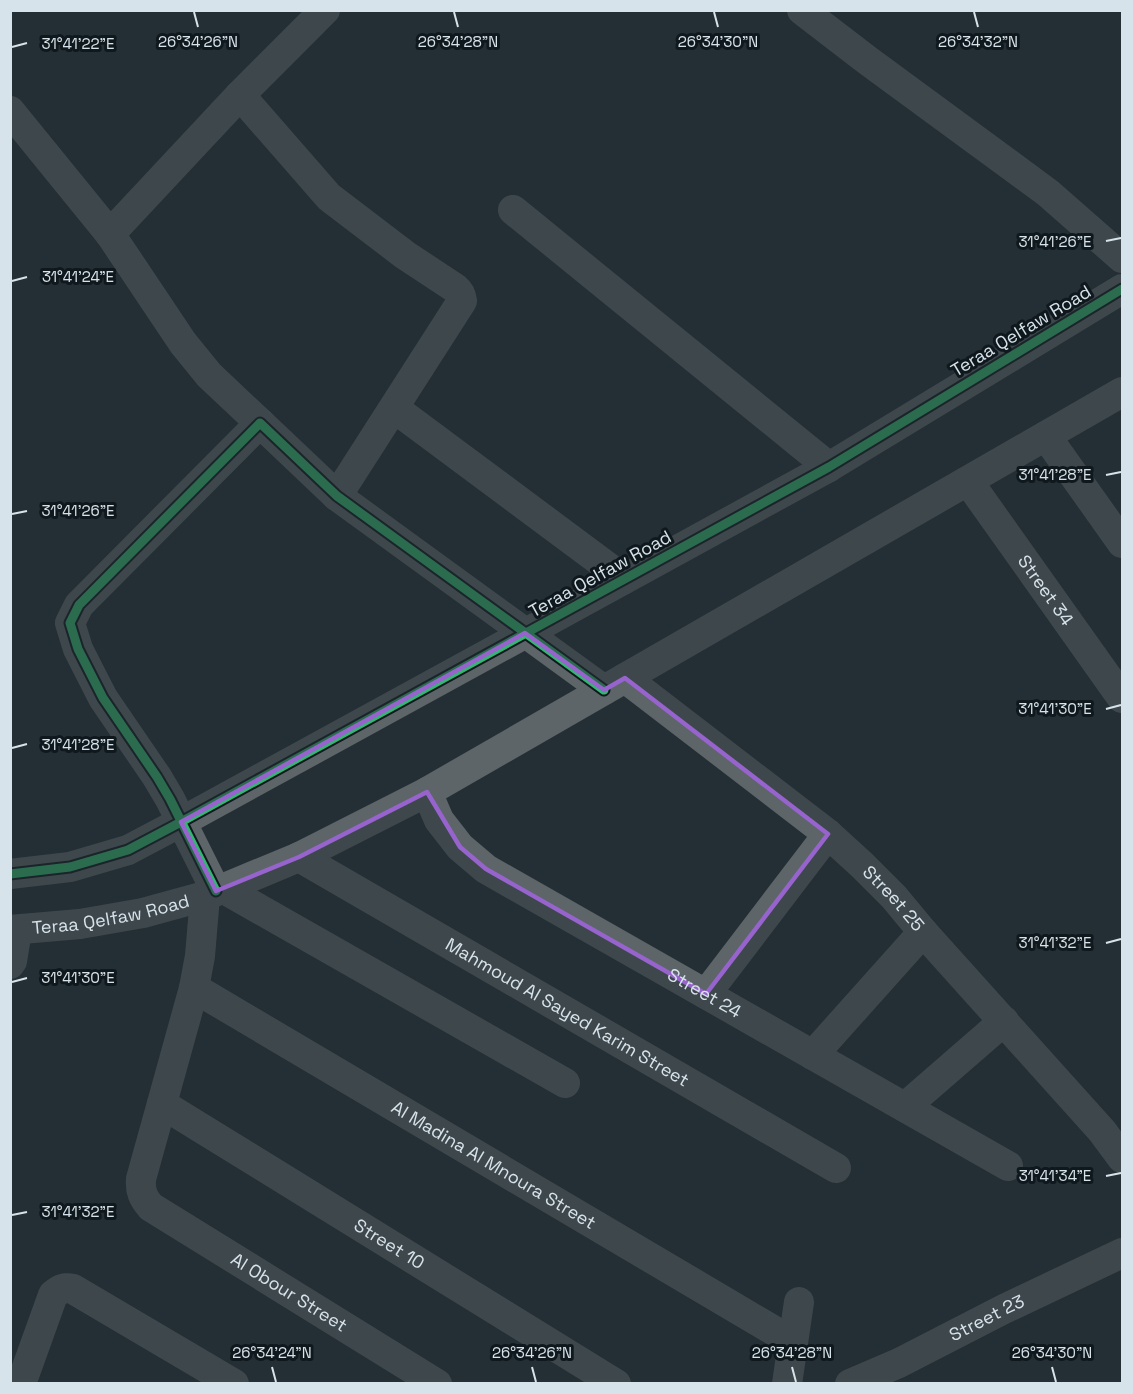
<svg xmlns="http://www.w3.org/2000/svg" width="1133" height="1394" viewBox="0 0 1133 1394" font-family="'Space Grotesk',sans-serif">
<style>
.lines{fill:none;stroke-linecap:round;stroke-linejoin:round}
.minor{stroke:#5d6569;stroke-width:30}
.cycleway-casing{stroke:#0f181d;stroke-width:13}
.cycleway{stroke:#33b770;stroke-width:9}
.marked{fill:none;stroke:#9763cc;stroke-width:4.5;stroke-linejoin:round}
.ticks{fill:none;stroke:#d7e3ea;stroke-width:2}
.labels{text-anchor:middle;stroke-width:6;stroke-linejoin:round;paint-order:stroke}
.street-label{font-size:18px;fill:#d7e3ea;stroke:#0f181d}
.ticks-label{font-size:15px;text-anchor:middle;fill:#d7e3ea;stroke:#0f181d;stroke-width:6;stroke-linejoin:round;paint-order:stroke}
</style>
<rect width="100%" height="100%" fill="#242f35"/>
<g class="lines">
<g class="minor">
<path d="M802,10L867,60L1048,193L1122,258"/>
<path d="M240,95L329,197L405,255L455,288C460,292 461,295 462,301L337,496"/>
<path d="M10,111L110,234L183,343L209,375L260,423"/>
<path d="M513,210L829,467"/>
<path d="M110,234L240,95L325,10"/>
<path d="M394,408L624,579"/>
<path d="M1046,436L1122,543"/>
<path id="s1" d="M968,481L1122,698"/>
<path id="s2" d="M625,678L828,834L862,865L894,897L923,932L1102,1131L1122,1158"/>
<path id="s3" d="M427,792L439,820L460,847L486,869L1008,1166"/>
<path id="s4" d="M299,857L836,1168"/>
<path d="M10,874L70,867L128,850L181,822L829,467L1122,289"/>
<path d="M224,889L565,1083"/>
<path d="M216,891L170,799L157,777L103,698L78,649L70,623L79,605L260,423L337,496L604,690"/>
<path id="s5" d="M205,896L200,956L194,988L141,1179C140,1191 143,1198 151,1207L437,1384"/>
<path id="s6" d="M10,930L80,924L143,913L205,896L299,857L427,792L1122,392"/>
<path d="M10,964L12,961L17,930"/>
<path id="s7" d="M194,988L793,1342"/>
<path d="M706,994L828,834"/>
<path d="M813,1055L923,932"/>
<path id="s8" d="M162,1104L616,1384"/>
<path d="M905,1107L1004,1021"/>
<path d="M21,1384L53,1295C60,1289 64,1287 73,1289L234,1384"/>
<path d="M787,1384L799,1302"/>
<path id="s9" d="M850,1384L899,1363L1004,1309L1122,1253"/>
</g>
<g class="cycleway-casing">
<path id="cycleway" d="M10,874L70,867L128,850L181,822L829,467L1122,289
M216,891L170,799L157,777L103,698L78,649L70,623L79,605L260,423L337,496L604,690"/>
</g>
<use href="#cycleway" class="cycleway"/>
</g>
<path d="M0 0H1133V1394H0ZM525,633L604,690L625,678L828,834L706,994L486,869L460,847L427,792L299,857L216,891L181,822Z" fill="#242f35" fill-opacity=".55" fill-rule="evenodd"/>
<path class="marked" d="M525,633L604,690L625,678L828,834L706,994L486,869L460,847L427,792L299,857L216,891L181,822Z"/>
<path class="ticks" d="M194,12L198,27M454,12L458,27M714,12L718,27M974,12L978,27M12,47L27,43M1106,241L1121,238M12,281L27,277M1106,475L1121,472M12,514L27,511M1106,709L1121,705M12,748L27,744M1106,943L1121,939M12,982L27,978M1106,1176L1121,1173M12,1215L27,1212M272,1367L276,1382M532,1367L536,1382M792,1367L796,1382M1052,1367L1056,1382"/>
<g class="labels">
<g class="street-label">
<text transform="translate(1021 331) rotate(-31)" y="6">Teraa Qelfaw Road</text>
<text transform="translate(600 574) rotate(-29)" y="6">Teraa Qelfaw Road</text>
<text dy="6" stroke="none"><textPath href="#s1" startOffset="134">Street 34</textPath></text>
<text dy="6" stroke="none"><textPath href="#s2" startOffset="348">Street 25</textPath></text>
<text dy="6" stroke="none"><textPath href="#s6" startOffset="102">Teraa Qelfaw Road</textPath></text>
<text dy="6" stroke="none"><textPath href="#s3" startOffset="350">Street 24</textPath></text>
<text dy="6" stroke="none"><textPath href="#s4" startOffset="310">Mahmoud Al Sayed Karim Street</textPath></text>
<text dy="6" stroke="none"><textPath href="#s7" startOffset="348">Al Madina Al Mnoura Street</textPath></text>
<text dy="6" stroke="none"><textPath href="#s8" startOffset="267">Street 10</textPath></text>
<text dy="6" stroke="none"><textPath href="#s5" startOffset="484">Al Obour Street</textPath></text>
<text dy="6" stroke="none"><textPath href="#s9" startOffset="152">Street 23</textPath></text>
</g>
</g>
<g class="ticks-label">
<text x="978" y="47">26°34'32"N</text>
<text x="198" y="47">26°34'26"N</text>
<text x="458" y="47">26°34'28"N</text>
<text x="718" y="47">26°34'30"N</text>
<text x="78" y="49">31°41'22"E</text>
<text x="1055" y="247">31°41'26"E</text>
<text x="78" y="282">31°41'24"E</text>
<text x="1055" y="480">31°41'28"E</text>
<text x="78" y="516">31°41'26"E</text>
<text x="1055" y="714">31°41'30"E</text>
<text x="78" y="750">31°41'28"E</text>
<text x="1055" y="948">31°41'32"E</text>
<text x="78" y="983">31°41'30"E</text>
<text x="1055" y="1181">31°41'34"E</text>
<text x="78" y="1217">31°41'32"E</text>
<text x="272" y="1358">26°34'24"N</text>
<text x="532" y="1358">26°34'26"N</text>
<text x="792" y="1358">26°34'28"N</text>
<text x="1052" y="1358">26°34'30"N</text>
</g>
<rect width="1133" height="1394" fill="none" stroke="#d7e3ea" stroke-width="24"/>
</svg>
